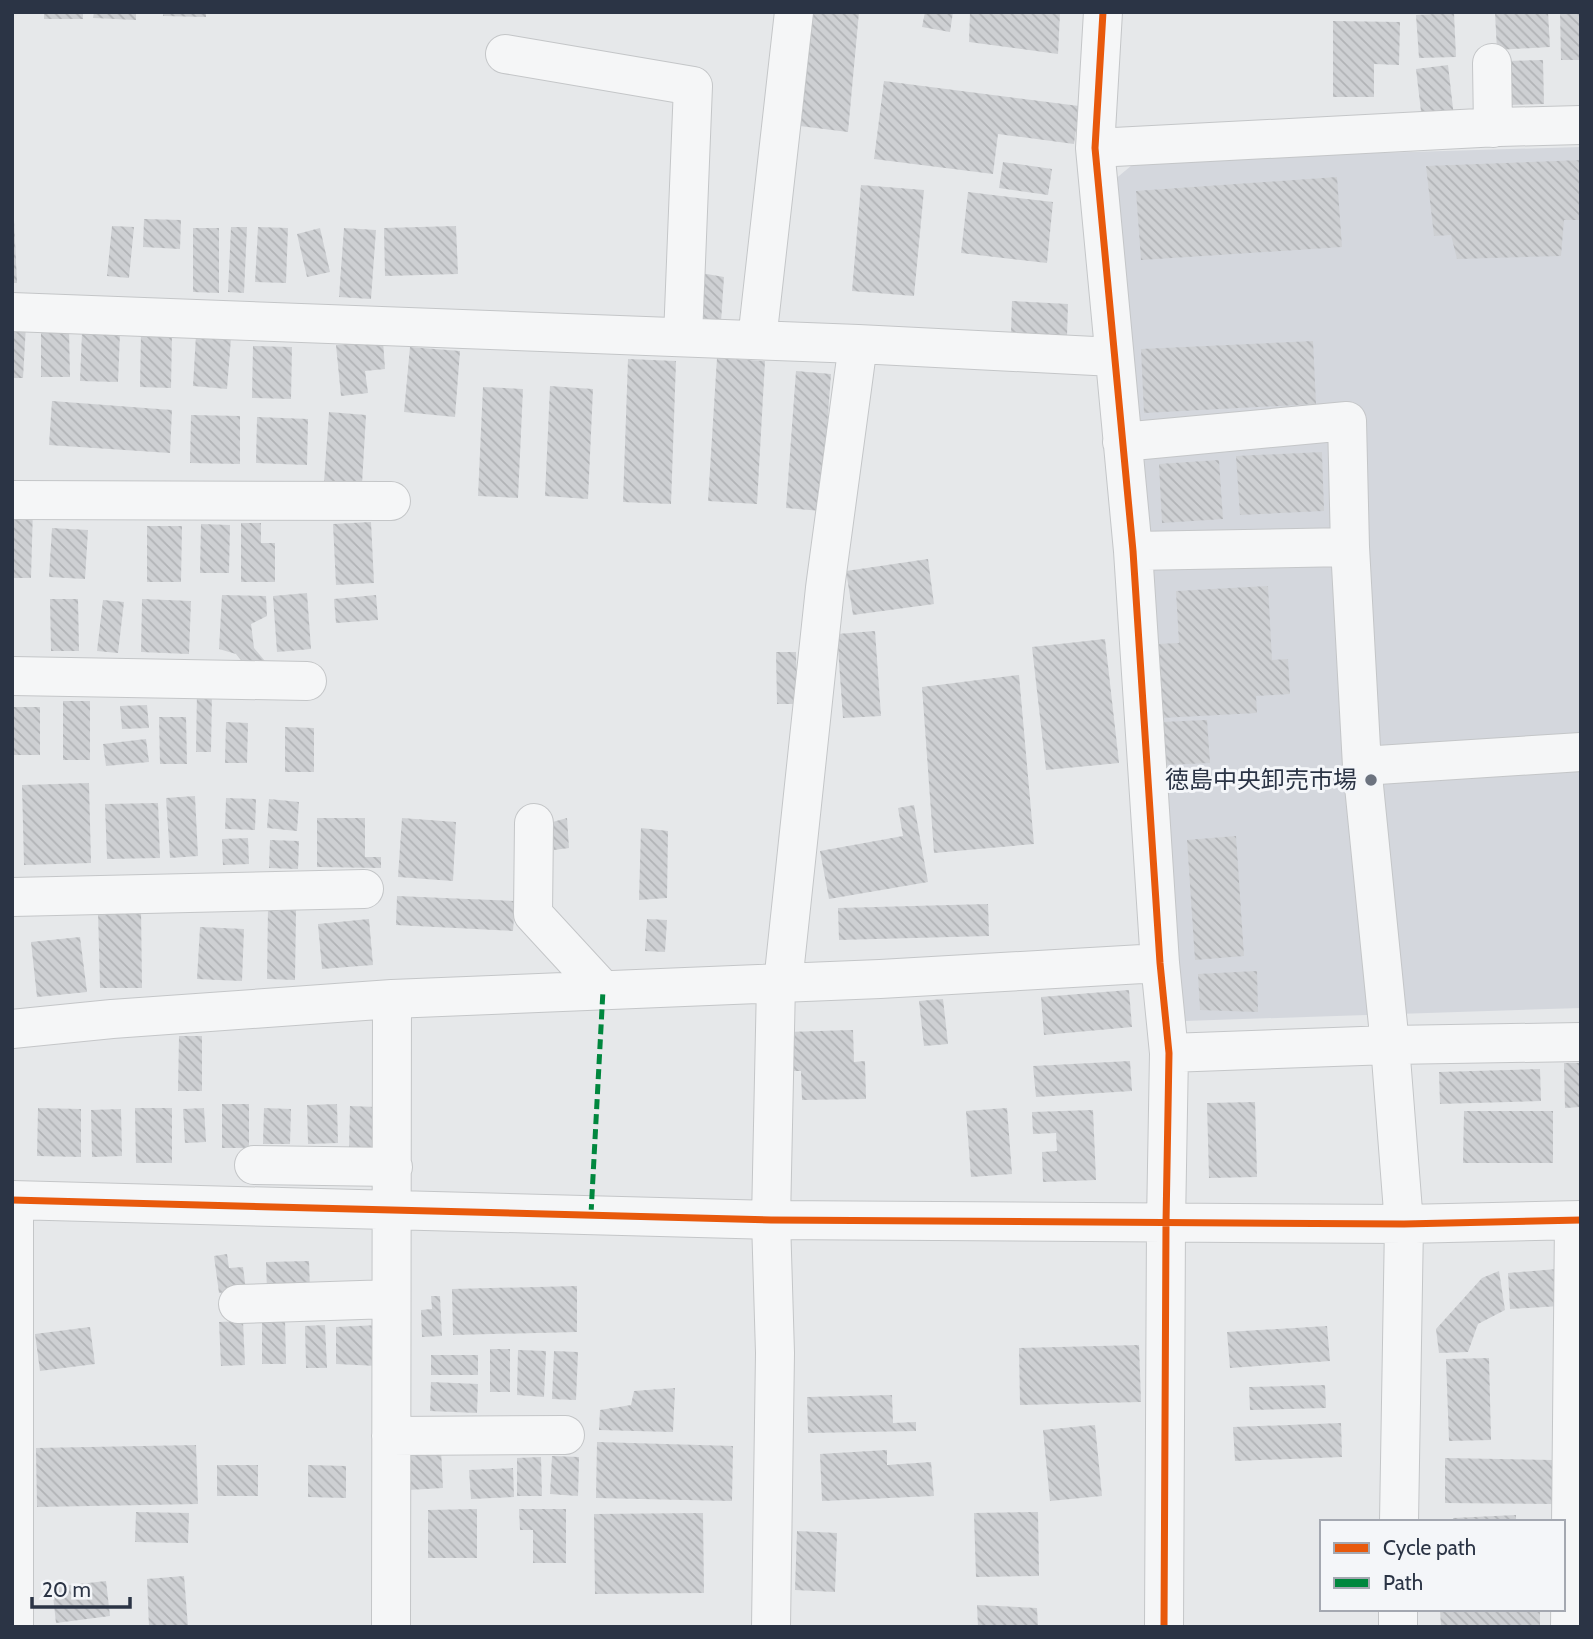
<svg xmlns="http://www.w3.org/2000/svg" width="1593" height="1639" viewBox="0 0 1593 1639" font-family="Cabin,'Noto Sans JP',sans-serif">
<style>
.built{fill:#d4d7dd}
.building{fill:url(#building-back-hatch)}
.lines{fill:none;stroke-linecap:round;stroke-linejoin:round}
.minor-casing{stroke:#c4c6c8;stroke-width:40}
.minor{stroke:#f5f6f7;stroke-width:38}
.quiet{stroke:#00873e;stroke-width:5;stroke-dasharray:10 5;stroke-linecap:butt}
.cycleway-casing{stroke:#f4f6f9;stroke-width:11}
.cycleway{stroke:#e8590c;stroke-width:7}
.poi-dot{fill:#6c737f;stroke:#f4f6f9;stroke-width:2.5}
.labels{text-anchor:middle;stroke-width:6;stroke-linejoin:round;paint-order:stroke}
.poi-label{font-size:24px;fill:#2b3445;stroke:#f4f6f9;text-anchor:end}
</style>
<defs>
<pattern id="building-back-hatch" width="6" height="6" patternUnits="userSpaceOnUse" patternTransform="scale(1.75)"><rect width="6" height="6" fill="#ced0d3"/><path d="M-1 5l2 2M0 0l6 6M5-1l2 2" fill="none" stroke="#b1b3b6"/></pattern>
</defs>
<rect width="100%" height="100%" fill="#e6e8ea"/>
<path class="built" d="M1581,147V1008L1184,1021L1139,552L1113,181L1138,160Z"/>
<path class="building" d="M44,12H83V19H44Z
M94,12H136V20L93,18Z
M163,12H206V17L163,16Z
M811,12H859L848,132L800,126Z
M925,12H953L950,32L922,27Z
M970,12L1060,13L1058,54L969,42Z
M1548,12L1550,47L1497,50L1495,13Z
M1560,12H1581V60H1561Z
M1454,13L1456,57L1419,58L1416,15Z
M1333,21L1400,22L1399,65L1374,64V97H1333Z
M1543,60L1544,104L1505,105L1503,61Z
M1448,65L1454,117L1422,120L1416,69Z
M884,81L1079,106L1074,144L998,134L993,174L874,159Z
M1581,160V220H1564L1561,256L1457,259L1451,235L1434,236L1426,166Z
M1003,162L1052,169L1048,195L999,188Z
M1337,177L1342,247L1141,260L1136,191Z
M861,185L924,190L914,296L852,291Z
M968,192L1053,202L1047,263L961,253Z
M144,219L181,220L180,249L143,247Z
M14,220L17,283H12V221Z
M112,226L134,227L129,278L107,276Z
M456,226L458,274L385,276L384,228Z
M231,227H247L244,293L228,292Z
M258,227L288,228L286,283L255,282Z
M193,228H219V293L193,292Z
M320,228L330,272L307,277L297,234Z
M344,228L376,230L371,299L339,297Z
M695,272L724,277L721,322L693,316Z
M1012,301L1068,304L1067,336L1011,334Z
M12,325H26L23,378H12Z
M41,329H69L70,377H41Z
M82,332L120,333L118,382L80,381Z
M141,332L172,333L171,388L140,387Z
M196,335L231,338L227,389L193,386Z
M383,341L385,369L365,371L368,393L341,396L336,345Z
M1313,341L1316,404L1144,413L1141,349Z
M253,346L292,347L291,399L252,398Z
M410,347L460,351L455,417L404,412Z
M717,358L765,361L757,504L708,501Z
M628,359L676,361L671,504L623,502Z
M796,371L831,374L821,511L786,508Z
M550,386L593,389L588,499L545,496Z
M483,387L523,389L518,498L478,496Z
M52,401L172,410L170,453L49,445Z
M329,412L366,415L362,484L324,482Z
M191,415L240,416V464L190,463Z
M257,417L308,419L307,465L256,463Z
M1322,452L1324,511L1240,515L1236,456Z
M1219,460L1223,519L1162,523L1159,464Z
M33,508L31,578H12V510Z
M371,522L374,583L336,585L333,524Z
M241,523H261V543H275V582H241Z
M201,524L230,525L229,573H200Z
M147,526H182L181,582H147Z
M52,528L88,530L85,579L49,577Z
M928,559L934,604L853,615L846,571Z
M1268,586L1272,660L1288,659L1290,694L1256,696L1257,713L1161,718L1157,644L1179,643L1176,591Z
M307,593L311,649L277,652L273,596Z
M222,595L266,596L267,616L251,624L254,648L265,661L249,670L236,654L219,649Z
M376,595L378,620L336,623L334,599Z
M50,599H78L79,651H51Z
M142,599L191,601L189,654L141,652Z
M103,600L124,602L118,653L97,651Z
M875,631L881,716L843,718L837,634Z
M1105,639L1119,763L1046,770L1032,647Z
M776,652H796L797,704H777Z
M1019,675L1034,844L934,853L922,687Z
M197,691L212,692L211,752H196Z
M63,701H90V760H63Z
M147,705L149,728L122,729L120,706Z
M12,707H40V755H12Z
M159,717H186L187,764H160Z
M1207,720L1210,763L1165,765L1162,722Z
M226,722L248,723L247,763H225Z
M285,727L314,728V772H285Z
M146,739L149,762L106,766L103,744Z
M89,783L91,863L24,865L22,785Z
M195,796L198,856L170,858L166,798Z
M226,798L256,799L255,830L225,829Z
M269,799L299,802L297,831L267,828Z
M158,803L160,858L107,859L105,804Z
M914,805L928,882L829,899L820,851L903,836L898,808Z
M317,818H365V857H381V868L317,867Z
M402,818L456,822L453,881L398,877Z
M567,818L569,848L554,850L549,823Z
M641,828L668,831L667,898L639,900Z
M1236,836L1244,956L1195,960L1187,840Z
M248,838L249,864L223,865L222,839Z
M270,840L299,841L298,869L269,868Z
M397,896L515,901L513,931L396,925Z
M988,904L989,936L839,940L838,908Z
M268,908L296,909L295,980L267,979Z
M141,909L142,988H100L98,910Z
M369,919L373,965L322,969L318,924Z
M647,919L667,920L665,952L645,951Z
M200,927L244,929L242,981L197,979Z
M80,937L87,992L37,997L31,942Z
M1257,971L1258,1012L1200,1010L1198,974Z
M1129,990L1132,1027L1044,1035L1041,997Z
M943,999L948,1044L924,1046L919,1001Z
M853,1030L854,1062L865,1061L866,1099L802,1100L801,1071H787L786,1032Z
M179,1036H202V1091H178Z
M1130,1061L1132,1091L1036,1097L1033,1066Z
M1564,1063H1581V1107L1565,1108Z
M1540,1069L1541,1101L1440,1104L1439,1072Z
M1255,1102L1257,1177L1209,1178L1207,1103Z
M222,1104H249V1148H222Z
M337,1104L338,1143L308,1144L307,1105Z
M350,1106L376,1107L375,1147L349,1148Z
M38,1108L81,1109V1157L37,1156Z
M135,1108H172V1163H136Z
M204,1108L206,1142L185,1143L183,1109Z
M264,1108L291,1109L290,1144H263Z
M1007,1108L1012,1174L971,1177L966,1111Z
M121,1109L122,1156L92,1157L91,1110Z
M1093,1110L1096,1180L1043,1182L1042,1152L1057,1151L1056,1133L1033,1134L1032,1112Z
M1464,1111H1553V1163H1463Z
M227,1254L229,1268L243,1267L246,1290L219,1293L214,1256Z
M309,1261L310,1290L267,1291L266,1262Z
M1557,1269L1560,1306L1510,1309L1508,1273Z
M1499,1271L1505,1310L1478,1324L1468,1352L1439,1353L1436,1329L1482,1278Z
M577,1286V1332L453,1335L452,1289Z
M431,1296H440L442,1336L422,1337L421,1310L432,1309Z
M262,1319H285L286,1364H262Z
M243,1321L245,1365L221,1366L219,1322Z
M325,1325L327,1368H306L305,1326Z
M379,1325L378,1366L336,1364V1327Z
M1327,1326L1330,1361L1230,1368L1227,1332Z
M90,1327L95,1364L40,1371L35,1334Z
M1139,1345L1141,1402L1020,1405L1019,1348Z
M490,1349H510V1392H490Z
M518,1350L546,1351L544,1397L517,1395Z
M554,1351L578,1352L576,1400L552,1399Z
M431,1355H478V1375H431Z
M1489,1358L1491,1440L1449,1441L1446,1359Z
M431,1382L478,1384L477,1413L430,1411Z
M1325,1385L1326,1408L1250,1410L1249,1387Z
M675,1388L673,1432L599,1430L600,1410L631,1405L634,1391Z
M892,1395L893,1423L916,1422V1431L808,1433L807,1397Z
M1341,1423L1342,1457L1235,1461L1233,1427Z
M1095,1425L1102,1496L1050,1501L1043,1430Z
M597,1442L733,1446L732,1501L596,1498Z
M196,1445L198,1504L37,1507L36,1448Z
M441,1450L443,1488L408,1490L406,1452Z
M887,1450V1465L931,1462L934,1496L822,1501L820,1454Z
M552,1456L579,1457L578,1496L550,1494Z
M541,1457L542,1496H517V1458Z
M1445,1458L1553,1460V1504L1445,1503Z
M217,1465H258V1496H217Z
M308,1465L346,1466V1498L308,1497Z
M513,1468L514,1497L471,1499L469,1470Z
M477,1509V1558H428V1510Z
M519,1509H566V1563H533V1530H520Z
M136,1512L189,1513L188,1543L135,1542Z
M1038,1512L1039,1576L976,1577L974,1513Z
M703,1513L704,1593L595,1594L594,1514Z
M1516,1515V1522H1453V1518Z
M797,1531L837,1533L835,1592L795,1590Z
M184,1576L188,1627H149L147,1579Z
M106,1581L110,1616L56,1623L52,1587Z
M977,1605L1037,1608L1038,1627H978Z
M1440,1609H1540V1627H1441Z"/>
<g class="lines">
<g class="minor-casing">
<path id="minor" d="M1103,12L1095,148L1133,551L1160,963L1169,1053L1166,1223L1164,1627
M505,54L693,86L683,337
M1492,63L1493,128
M1095,148L1499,127L1581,125
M12,312L858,344L1114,357
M757,340L794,12
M1122,442L1347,421L1350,547
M12,500L391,501
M1133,551L1350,547L1362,766L1390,1045L1404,1224L1399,1522
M12,676L307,681
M1362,766L1581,752
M534,823L533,914L603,990
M12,897L364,889
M783,983L825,588L858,344
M12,1029L112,1019L392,999L880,979L1160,963
M1169,1053L1390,1045L1581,1042
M254,1165L393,1167
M12,1200L771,1220L1404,1224L1581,1220
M14,1201V1627
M238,1304L391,1299
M391,1436L565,1435
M391,1627L392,999
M771,1627L775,1353L771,1220L776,983
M1398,1627V1609
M1570,1627L1574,1221"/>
</g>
<use href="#minor" class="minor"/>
<path class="quiet" d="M591,1214L603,990"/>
<g class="cycleway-casing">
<path id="cycleway" d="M1103,12L1095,148L1133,551L1160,963L1169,1053L1166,1223L1164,1627
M12,1200L771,1220L1404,1224L1581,1220"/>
</g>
<use href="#cycleway" class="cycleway"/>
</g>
<circle class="poi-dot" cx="1371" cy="780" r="7"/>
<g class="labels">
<g class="poi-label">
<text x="1357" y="788">徳島中央卸売市場</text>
</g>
</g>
<rect width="1593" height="1639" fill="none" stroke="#2b3445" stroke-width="28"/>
<rect x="1320" y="1520" width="245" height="91" fill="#f4f6f9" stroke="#a4a8b1" stroke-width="2"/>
<rect x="1334" y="1543" width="35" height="10" fill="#e8590c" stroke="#a4a8b1" stroke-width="2"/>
<text x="1383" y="1555" font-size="21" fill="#2b3445">Cycle path</text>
<rect x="1334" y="1578" width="35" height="10" fill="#00873e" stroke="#a4a8b1" stroke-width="2"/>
<text x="1383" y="1590" font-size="21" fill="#2b3445">Path</text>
<path d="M32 1597v10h98v-10" fill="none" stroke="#2b3445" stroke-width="3.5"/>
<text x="42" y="1597" font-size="21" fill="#2b3445" stroke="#f4f6f9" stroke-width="5" paint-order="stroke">20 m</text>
</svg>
